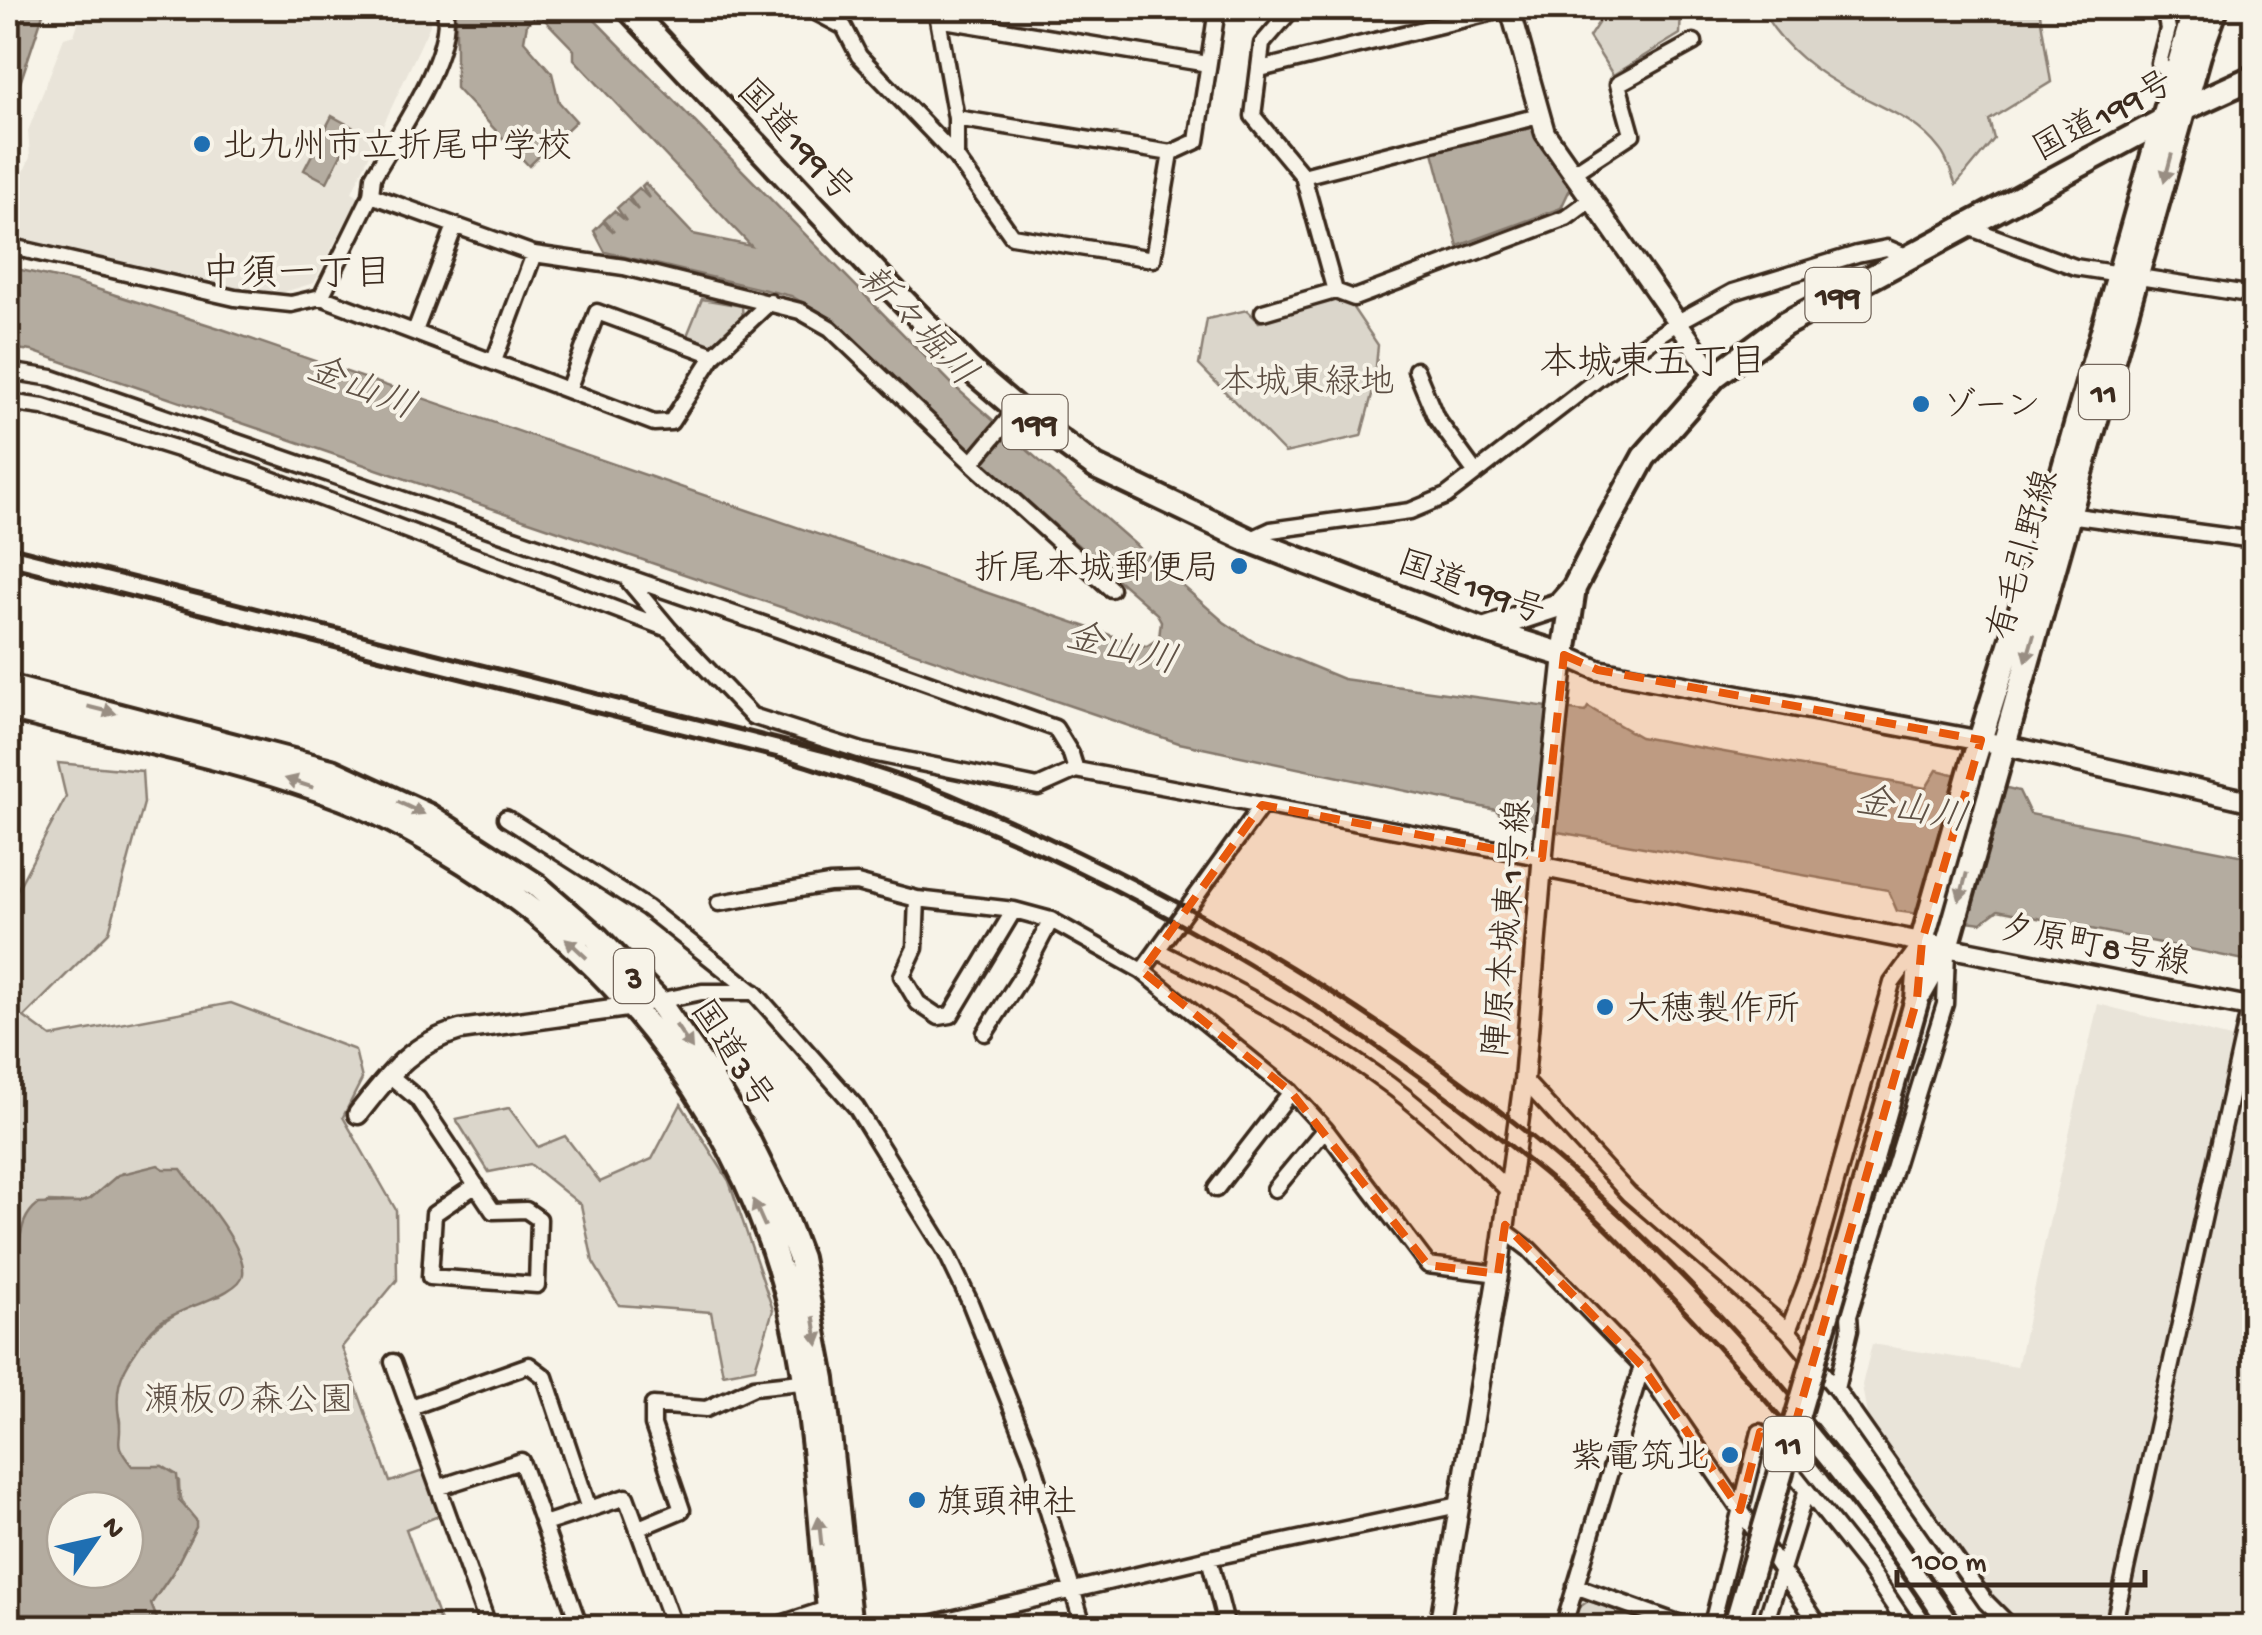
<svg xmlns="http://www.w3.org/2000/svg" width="2262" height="1635" viewBox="0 0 2262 1635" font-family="'Gochi Hand','Klee One',sans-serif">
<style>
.built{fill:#e9e4d9}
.green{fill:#dbd6cb;stroke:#8b8074;stroke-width:2.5}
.water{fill:#b4aca0;stroke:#84786c;stroke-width:2.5;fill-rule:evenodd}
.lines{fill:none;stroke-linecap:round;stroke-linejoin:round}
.minor-casing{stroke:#3b2a1e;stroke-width:21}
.tertiary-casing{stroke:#3b2a1e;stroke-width:25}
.primary-casing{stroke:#3b2a1e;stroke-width:30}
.trunk-casing{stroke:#3b2a1e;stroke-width:30}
.minor{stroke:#f7f3e8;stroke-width:14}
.tertiary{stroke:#f7f3e8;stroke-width:18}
.primary{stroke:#f7f3e8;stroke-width:22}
.trunk{stroke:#f7f3e8;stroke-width:22}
.rail{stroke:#3b2a1e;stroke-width:5}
.primary-bridge-casing{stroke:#3b2a1e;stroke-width:30;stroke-linecap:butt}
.primary-bridge{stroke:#f7f3e8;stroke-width:22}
.oneway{fill:#998e83}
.marked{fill:#e8590c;fill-opacity:0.2;stroke:#e8590c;stroke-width:8;stroke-dasharray:20 12;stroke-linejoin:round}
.poi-dot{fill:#1f6fb2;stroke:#f7f3e8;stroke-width:4}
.labels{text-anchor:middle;stroke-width:8;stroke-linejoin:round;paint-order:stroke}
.shield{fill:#f7f3e8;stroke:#73665b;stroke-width:2.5}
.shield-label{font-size:32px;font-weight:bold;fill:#3b2a1e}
.street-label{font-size:35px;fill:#3b2a1e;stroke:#f7f3e8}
.poi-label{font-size:35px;fill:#3b2a1e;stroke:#f7f3e8;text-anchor:start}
.park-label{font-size:35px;fill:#5b4c41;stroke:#f7f3e8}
.neighbourhood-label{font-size:38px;fill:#3b2a1e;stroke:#f7f3e8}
.water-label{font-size:38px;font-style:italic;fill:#5f5145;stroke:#f7f3e8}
</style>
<rect width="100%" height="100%" fill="#f7f3e8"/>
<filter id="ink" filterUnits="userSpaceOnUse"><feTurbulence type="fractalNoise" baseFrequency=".01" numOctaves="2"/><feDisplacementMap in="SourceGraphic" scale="20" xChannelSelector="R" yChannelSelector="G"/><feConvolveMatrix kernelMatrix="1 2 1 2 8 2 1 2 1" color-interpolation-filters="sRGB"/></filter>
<g filter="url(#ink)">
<path class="built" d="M83,8H430V25L352,192L359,196L314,283L267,297L184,282L36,242L8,237V209L30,157L28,131L64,38L74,35Z
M2098,1004L2254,1044V1627H1988L1992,1598L1867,1416L1862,1385L1872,1344L2017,1367Z"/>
<path class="green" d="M1608,8H1681L1680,34L1613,75L1589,37Z
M1761,8H2039L2051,82L1989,120L1994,139L1956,185C1951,174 1948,159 1940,150C1918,121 1888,110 1857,94C1819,75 1780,46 1761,8Z
M1337,298L1349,302L1378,345L1374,387L1361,436L1285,453L1199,365L1207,319L1247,310L1259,322Z
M702,299L742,306L743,320L711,348L686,338Z
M58,763L142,771L144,803L109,932L24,1017L51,1037L231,1003L355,1050L362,1079L343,1117L396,1210L397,1280L342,1347L390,1482L426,1470L441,1515L406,1529L442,1627H160L151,1604L173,1572L196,1527C193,1507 179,1512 179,1481L162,1466L132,1467C114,1444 119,1450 120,1424C121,1417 115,1409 115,1401C116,1346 173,1307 220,1296L163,1169L152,1167L134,1174L123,1173L90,1199L79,1203L48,1202L19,1234L21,1246L8,1274V907L66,797Z
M681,1104L729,1181L773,1310L755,1368L723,1374L711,1312L619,1305L593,1262L581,1205L530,1164L489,1172L456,1119L509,1108L538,1147L565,1136L600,1182L652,1159Z
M1588,1601L1675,1627L1572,1628L1577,1609Z"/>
<path class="water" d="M8,8H45L8,119Z
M456,8H583L955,387L1224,622L1254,642L1343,679L1585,712L1588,707L1640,737L1926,788L1937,770L2019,791L2030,814L2254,858V962L1998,910L1981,923L1897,911L1888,890L1558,832L1505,819L1496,810L1179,743L66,363L32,351L8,348V267L78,283L222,329L1139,645L1147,646L1159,638L1161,621L1157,614L968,449L838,323L791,296L605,252L594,231L603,222L614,232L604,220L614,211L626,221L617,208L627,199L638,210L629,197L639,188L649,198L642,186L645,183L693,234L751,246L574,59V50L541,16H535L527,24L524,41L552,73L559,102L576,121L529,166L456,88Z
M332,116L354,128L327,182L304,170Z
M1534,127L1543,147L1570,189L1561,208L1458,246L1433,152Z
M158,1165L164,1169H181C197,1192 247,1247 243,1274C241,1294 178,1308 159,1323C149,1331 142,1342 135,1353C119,1375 115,1391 119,1418C124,1444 110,1439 132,1466H162L177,1475L179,1500L196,1520V1527L173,1572L151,1604L160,1627H8V1274C26,1251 13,1223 38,1204L79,1203L90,1199L118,1175ZM125,1510V1570H65V1510Z"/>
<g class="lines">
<g class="minor-casing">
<path id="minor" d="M808,8L844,27L859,56L956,157L1012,236L1153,259L1171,153L956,118
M936,8L956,118V157
M1293,8L1262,44L1253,116L1303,176L1539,116
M2164,8L2168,29L2159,63L2174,79
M938,19L1208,64
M1260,69L1510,8
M1171,153L1197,141L1216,16L1223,8
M1571,174L1632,134L1618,84L1694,42
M1303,176L1335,291L1354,298L1566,218L1589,201
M371,195L534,254L624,267L800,311L830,328L972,463L1111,589
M1965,226L2075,267L2254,295
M8,246L235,298L291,304L321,297L371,195L373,177C397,135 454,56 445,8
M321,297L654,423L671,422L714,355L770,302
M1263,312L1335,291
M415,331L455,226
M494,361L534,254
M1416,370L1436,418L1476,473
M8,371L52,378L780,630L1055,728L1071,754L1076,770
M568,390L597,312L714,355
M8,402L43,407L252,472L668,629
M972,463L1017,409
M2068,515L2254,540
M1249,540L1271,530L1410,511L1446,496L1626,357L1678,322L1733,292L1857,254L1887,248L1908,257
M627,579L669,629L752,716L862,751L1038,787L1076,770L1544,858
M506,818L647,908L753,992
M917,899L915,948L902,976L918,1003L939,1017L951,1015L1014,910
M719,903L829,884L857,883L917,899L1014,910L1051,920L1142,971L1291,1092L1325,1129L1428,1265L1498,1274
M1158,951C1231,987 1306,1026 1373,1073C1422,1107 1465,1149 1508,1190
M1142,971L1262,805
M634,1006L702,992H754L856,1107L946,1252L969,1300L1031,1456L1084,1628
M985,1033L1023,974L1051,920
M389,1075L418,1099L493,1211L526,1210L539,1219L537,1285L430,1277L434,1214L476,1185
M1524,1080L1629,1194L1788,1331L1836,1389L1986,1602L2012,1628
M1216,1189L1291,1092
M1275,1189L1325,1129
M1504,1230L1529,1249L1642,1366L1821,1628
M1788,1331L1812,1268L1892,983L1919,946
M393,1362L489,1628
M1836,1389L1850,1330L1849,1315L1945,1004L1947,953
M411,1407L529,1365L545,1377L589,1509
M440,1487L521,1461L580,1628
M544,1524L626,1497L674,1628
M639,1528L682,1510L653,1425V1405L706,1409L754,1387L810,1381
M1209,1558L1227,1628
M1575,1586L1692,1628
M769,1628L833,1607
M913,1628L1209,1558L1459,1505
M1563,1628L1642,1366
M1711,1628L1760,1432L1867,1566L1909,1628
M1764,1628L1806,1492
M2113,1628L2250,1006"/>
</g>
<g class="tertiary-casing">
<path id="tertiary" d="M1510,8L1545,133L1715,376
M1543,867L2254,1008
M358,1114C389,1075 410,1044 460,1030L634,1006
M1439,1628L1498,1274L1524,1080L1544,841L1564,655L1598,670L2003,745L2254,802"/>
</g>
<g class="primary-casing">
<path id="primary" d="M1921,992L1947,947L2199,55L2216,8
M1843,1261L1917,999L1922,941L1970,772L2047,527L2195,8"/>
</g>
<g class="trunk-casing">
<path id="trunk" d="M628,8L882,279L970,369L1017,409L1096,467L1249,540L1483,630L1564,655L1574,588L1604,530L1644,457L1715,376L1785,324L2184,109L2254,77
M1483,630L1559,605L1574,588
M8,687L331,771L429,816L536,885L596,937L658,1001L712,1079L748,1140L779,1203L800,1258L823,1379L850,1628
M8,708C119,736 235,757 343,798C377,811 411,830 443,849C603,944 729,1097 782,1277C816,1389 818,1512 831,1628"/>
</g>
<use href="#minor" class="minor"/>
<use href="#tertiary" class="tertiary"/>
<use href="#primary" class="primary"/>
<use href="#trunk" class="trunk"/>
<path class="rail" d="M8,546L829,752C871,767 916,779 957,797C1155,881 1346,988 1515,1123C1686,1261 1844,1444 1965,1628
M8,566L790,761C858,783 925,804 990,832C1201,922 1397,1048 1571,1196C1613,1232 1650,1275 1688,1315C1780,1413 1865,1514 1938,1628"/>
<g class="primary-bridge-casing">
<path id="primary-bridge" d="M1735,1628L1843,1261"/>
</g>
<use href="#primary-bridge" class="primary-bridge"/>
</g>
<defs><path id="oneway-solid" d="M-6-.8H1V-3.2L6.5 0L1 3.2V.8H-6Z" transform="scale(2.5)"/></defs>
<g class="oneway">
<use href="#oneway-solid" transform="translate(2168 168) rotate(105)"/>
<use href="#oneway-solid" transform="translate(2030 648) rotate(106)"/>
<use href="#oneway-solid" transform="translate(102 710) rotate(14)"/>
<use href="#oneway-solid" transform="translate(299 783) rotate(-162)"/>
<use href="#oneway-solid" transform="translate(411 808) rotate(25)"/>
<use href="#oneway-solid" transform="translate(1963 887) rotate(105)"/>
<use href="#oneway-solid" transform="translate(576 948) rotate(-137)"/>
<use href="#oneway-solid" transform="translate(684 1037) rotate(56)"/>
<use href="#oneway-solid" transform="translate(759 1213) rotate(-114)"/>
<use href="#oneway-solid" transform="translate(816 1331) rotate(81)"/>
<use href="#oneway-solid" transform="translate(820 1531) rotate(-96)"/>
</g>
</g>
<path class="marked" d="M1564,655L1598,670L1981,740L1922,941L1917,999L1784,1463L1760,1432L1740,1510L1642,1366L1505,1225L1498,1274L1428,1265L1291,1092L1142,971L1262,805L1542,858Z"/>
<g class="poi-dot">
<circle cx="202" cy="144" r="10"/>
<circle cx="1921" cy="404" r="10"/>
<circle cx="1239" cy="566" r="10"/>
<circle cx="1605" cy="1007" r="10"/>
<circle cx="1730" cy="1455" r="10"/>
<circle cx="917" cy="1500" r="10"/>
</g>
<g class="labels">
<g class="shield">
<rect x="1805.5" y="268" width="65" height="54" rx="8"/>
<rect x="2079" y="365" width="50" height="54" rx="8"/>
<rect x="1002.5" y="395" width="65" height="54" rx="8"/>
<rect x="614" y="949" width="40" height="54" rx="8"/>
<rect x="1764" y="1417" width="50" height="54" rx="8"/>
</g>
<g class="shield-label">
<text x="1838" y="306">199</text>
<text x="2104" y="403">11</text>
<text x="1035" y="433">199</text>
<text x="634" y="987">3</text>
<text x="1789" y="1455">11</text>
</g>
<g class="street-label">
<text transform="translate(2102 114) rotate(-28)" y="12">国道199号</text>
<text transform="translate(797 139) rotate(47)" y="12">国道199号</text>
<text transform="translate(2021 554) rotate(-74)" y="12">有毛引野線</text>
<text transform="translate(1472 585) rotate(20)" y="12">国道199号</text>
<text transform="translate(1505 928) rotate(-85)" y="12">陣原本城東1号線</text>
<text transform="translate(2095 943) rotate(11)" y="12">夕原町8号線</text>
<text transform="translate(734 1053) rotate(57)" y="12">国道3号</text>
</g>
<g class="poi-label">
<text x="222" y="156">北九州市立折尾中学校</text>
<text x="1941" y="416">ゾーン</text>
<text x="1219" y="578" text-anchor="end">折尾本城郵便局</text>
<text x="1625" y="1019">大穂製作所</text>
<text x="1710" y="1467" text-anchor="end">紫電筑北</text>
<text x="937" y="1512">旗頭神社</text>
</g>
<g class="park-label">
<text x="1307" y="392">本城東緑地</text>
<text x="249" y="1410">瀬板の森公園</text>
</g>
<g class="neighbourhood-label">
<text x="297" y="284">中須一丁目</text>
<text x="1653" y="373">本城東五丁目</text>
</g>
<g class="water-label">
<text transform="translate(919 324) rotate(46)" y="13">新々堀川</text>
<text transform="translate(362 385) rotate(22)" y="13">金山川</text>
<text transform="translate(1122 646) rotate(14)" y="13">金山川</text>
<text transform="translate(1912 807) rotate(10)" y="13">金山川</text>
</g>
</g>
<rect width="2262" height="1635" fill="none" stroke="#f7f3e8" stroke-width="40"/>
<rect x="20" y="20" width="2222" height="1595" fill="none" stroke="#3b2a1e" stroke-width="4" filter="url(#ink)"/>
<g transform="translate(95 1540) rotate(56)"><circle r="48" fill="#f7f3e8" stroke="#aca397" stroke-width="2.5"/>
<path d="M0-8L18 38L0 25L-18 38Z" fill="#1f6fb2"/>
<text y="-15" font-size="28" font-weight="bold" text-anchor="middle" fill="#3b2a1e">N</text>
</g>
<path d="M1897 1570v15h248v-15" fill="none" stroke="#3b2a1e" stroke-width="5"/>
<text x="1912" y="1570" font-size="30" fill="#3b2a1e" stroke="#f7f3e8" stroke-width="8" paint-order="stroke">100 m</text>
</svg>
